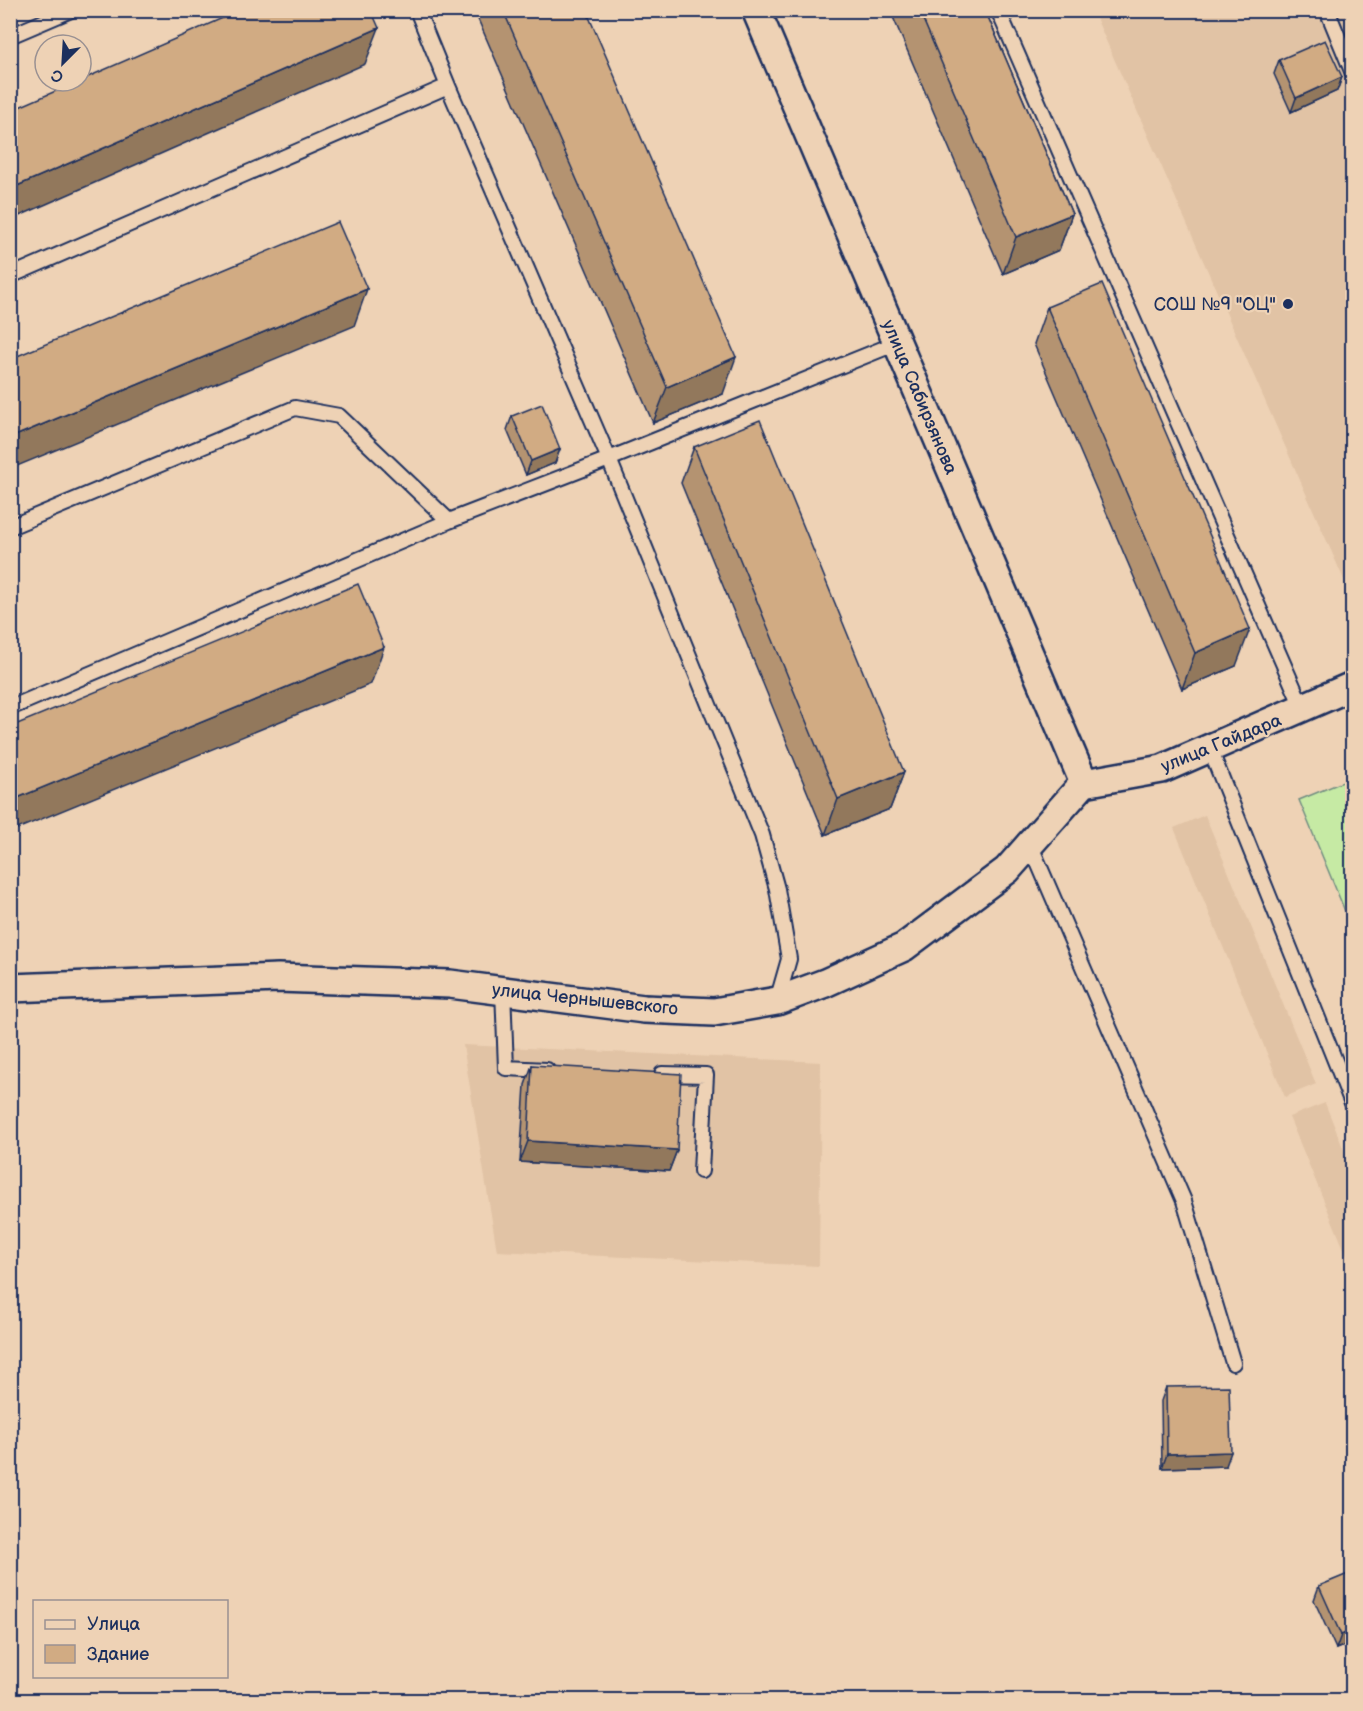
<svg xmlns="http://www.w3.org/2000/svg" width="1363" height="1711" viewBox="0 0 1363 1711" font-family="'Balsamiq Sans',sans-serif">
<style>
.built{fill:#e1c3a5}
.green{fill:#c6eaa4;stroke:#708c81;stroke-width:1.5}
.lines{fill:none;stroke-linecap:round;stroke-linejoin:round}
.lane-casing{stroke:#1b2f5e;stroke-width:18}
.street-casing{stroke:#1b2f5e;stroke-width:32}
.lane{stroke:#eed2b5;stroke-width:14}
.street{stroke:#eed2b5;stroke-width:27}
.wall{fill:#b49371;stroke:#1b2f5e;stroke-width:1.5}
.shaded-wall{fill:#92785c;stroke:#1b2f5e;stroke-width:1.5}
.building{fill:#d1ab83;stroke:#1b2f5e;stroke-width:1.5}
.poi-dot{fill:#1b2f5e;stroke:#eed2b5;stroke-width:2}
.labels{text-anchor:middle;stroke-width:4.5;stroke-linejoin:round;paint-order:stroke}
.poi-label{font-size:18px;fill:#1b2f5e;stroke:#eed2b5;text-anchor:end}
.street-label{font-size:18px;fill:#1b2f5e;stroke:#eed2b5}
</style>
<rect width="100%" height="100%" fill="#eed2b5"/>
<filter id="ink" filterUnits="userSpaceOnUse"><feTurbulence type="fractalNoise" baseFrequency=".0167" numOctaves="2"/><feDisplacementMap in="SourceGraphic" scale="12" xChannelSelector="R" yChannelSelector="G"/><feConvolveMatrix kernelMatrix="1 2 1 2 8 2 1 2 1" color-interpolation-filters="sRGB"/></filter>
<g filter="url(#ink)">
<path class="built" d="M1093,11H1352V598Z
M1205,815L1316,1084L1285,1097L1174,828Z
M463,1045L821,1062L819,1266L497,1251Z
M1325,1103L1352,1170V1268L1289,1117Z"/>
<path class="green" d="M1352,778V928L1299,800Z"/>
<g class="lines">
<g class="lane-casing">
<path id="lane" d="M417,10L448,86L609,459L762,835L777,889L789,959L777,1001
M998,10L1303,709
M1327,10L1352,71
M10,36L71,10
M10,276L448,86
M10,527L295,408L339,416L449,521
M10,708L449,521L609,459L897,343
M1210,749L1352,1103
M1030,844L1184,1201L1233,1363
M503,990L506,1068L547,1070
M662,1074L706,1075L701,1171"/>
</g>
<g class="street-casing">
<path id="street" d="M756,10L1084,783
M1084,783L1162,769L1352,686
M10,988L278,978L450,984L644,1009L714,1012L777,1001L825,983L904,947L1007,870L1084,783"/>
</g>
<use href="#lane" class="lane"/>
<use href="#street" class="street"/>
</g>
<path class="wall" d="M474,10H586L723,394L653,423Z
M890,10H985L1072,214L1059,250L1003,274Z
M1279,60L1342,77L1337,91L1291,112L1274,74Z
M1047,307L1236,666L1182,689L1034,344Z
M512,416L560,449L555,463L526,475L507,430Z
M694,447L904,772L890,809L825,835L681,483Z
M532,1065L677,1150L669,1171L520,1162L525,1085Z
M1166,1387L1226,1466L1162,1468L1161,1401Z
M1319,1586L1353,1642L1336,1649L1314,1600Z"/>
<path class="shaded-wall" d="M379,28L365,64L10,220V189Z
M1342,77L1337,91L1291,112L1296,98Z
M1072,214L1059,250L1003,274L1016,237Z
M367,289L354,326L10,469V438Z
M736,357L723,394L653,423L667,387Z
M560,449L555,463L526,475L531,461Z
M1250,629L1236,666L1182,689L1195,653Z
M384,647L371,684L10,832V801Z
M904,772L890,809L825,835L838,799Z
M528,1141L677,1150L669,1171L520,1162Z
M1231,1452L1226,1466L1162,1468L1167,1454Z
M1353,1630V1642L1336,1649L1341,1635Z"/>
<path class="building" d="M241,10H371L379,28L10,189V111Z
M503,10H586L736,357L667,387Z
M919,10H985L1072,214L1016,237Z
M1325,40L1342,77L1296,98L1279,60Z
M338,222L367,289L10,438V359Z
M1102,284L1250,629L1195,653L1047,307Z
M542,404L560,449L531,461L512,416Z
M760,420L904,772L838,799L694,447Z
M358,584L384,647L10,801V727Z
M532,1065L681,1074L677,1150L528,1141Z
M1229,1386L1231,1452L1167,1454L1166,1387Z
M1348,1574L1353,1583V1630L1341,1635L1319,1586Z"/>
</g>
<circle class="poi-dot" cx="1288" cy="304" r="6"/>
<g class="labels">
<g class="poi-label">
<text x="1276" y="310">СОШ №9 "ОЦ"</text>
</g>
<g class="street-label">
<text transform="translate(920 397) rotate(67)" y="6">улица Сабирзянова</text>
<text transform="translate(1221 743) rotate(-22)" y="6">улица Гайдара</text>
<text transform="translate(585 999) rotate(6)" y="6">улица Чернышевского</text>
</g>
</g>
<rect width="1363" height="1711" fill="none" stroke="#eed2b5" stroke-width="36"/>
<rect x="18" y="18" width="1327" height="1675" fill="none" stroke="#1b2f5e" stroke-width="2" filter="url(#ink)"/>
<rect x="33" y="1600" width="195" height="78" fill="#eed2b5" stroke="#9a9192" stroke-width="1.5"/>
<rect x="45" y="1620" width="30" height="9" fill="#eed2b5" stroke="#9a9192" stroke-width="1.5"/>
<text x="87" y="1630" font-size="18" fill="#1b2f5e">Улица</text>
<rect x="45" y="1645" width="30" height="18" fill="#d1ab83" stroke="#9a9192" stroke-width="1.5"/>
<text x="87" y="1660" font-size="18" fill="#1b2f5e">Здание</text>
<g transform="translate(63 63) rotate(204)"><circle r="28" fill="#eed2b5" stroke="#9a9192" stroke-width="1.5"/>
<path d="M0-4.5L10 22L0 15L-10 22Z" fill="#1b2f5e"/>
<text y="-9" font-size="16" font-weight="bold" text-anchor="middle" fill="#1b2f5e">С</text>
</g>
</svg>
